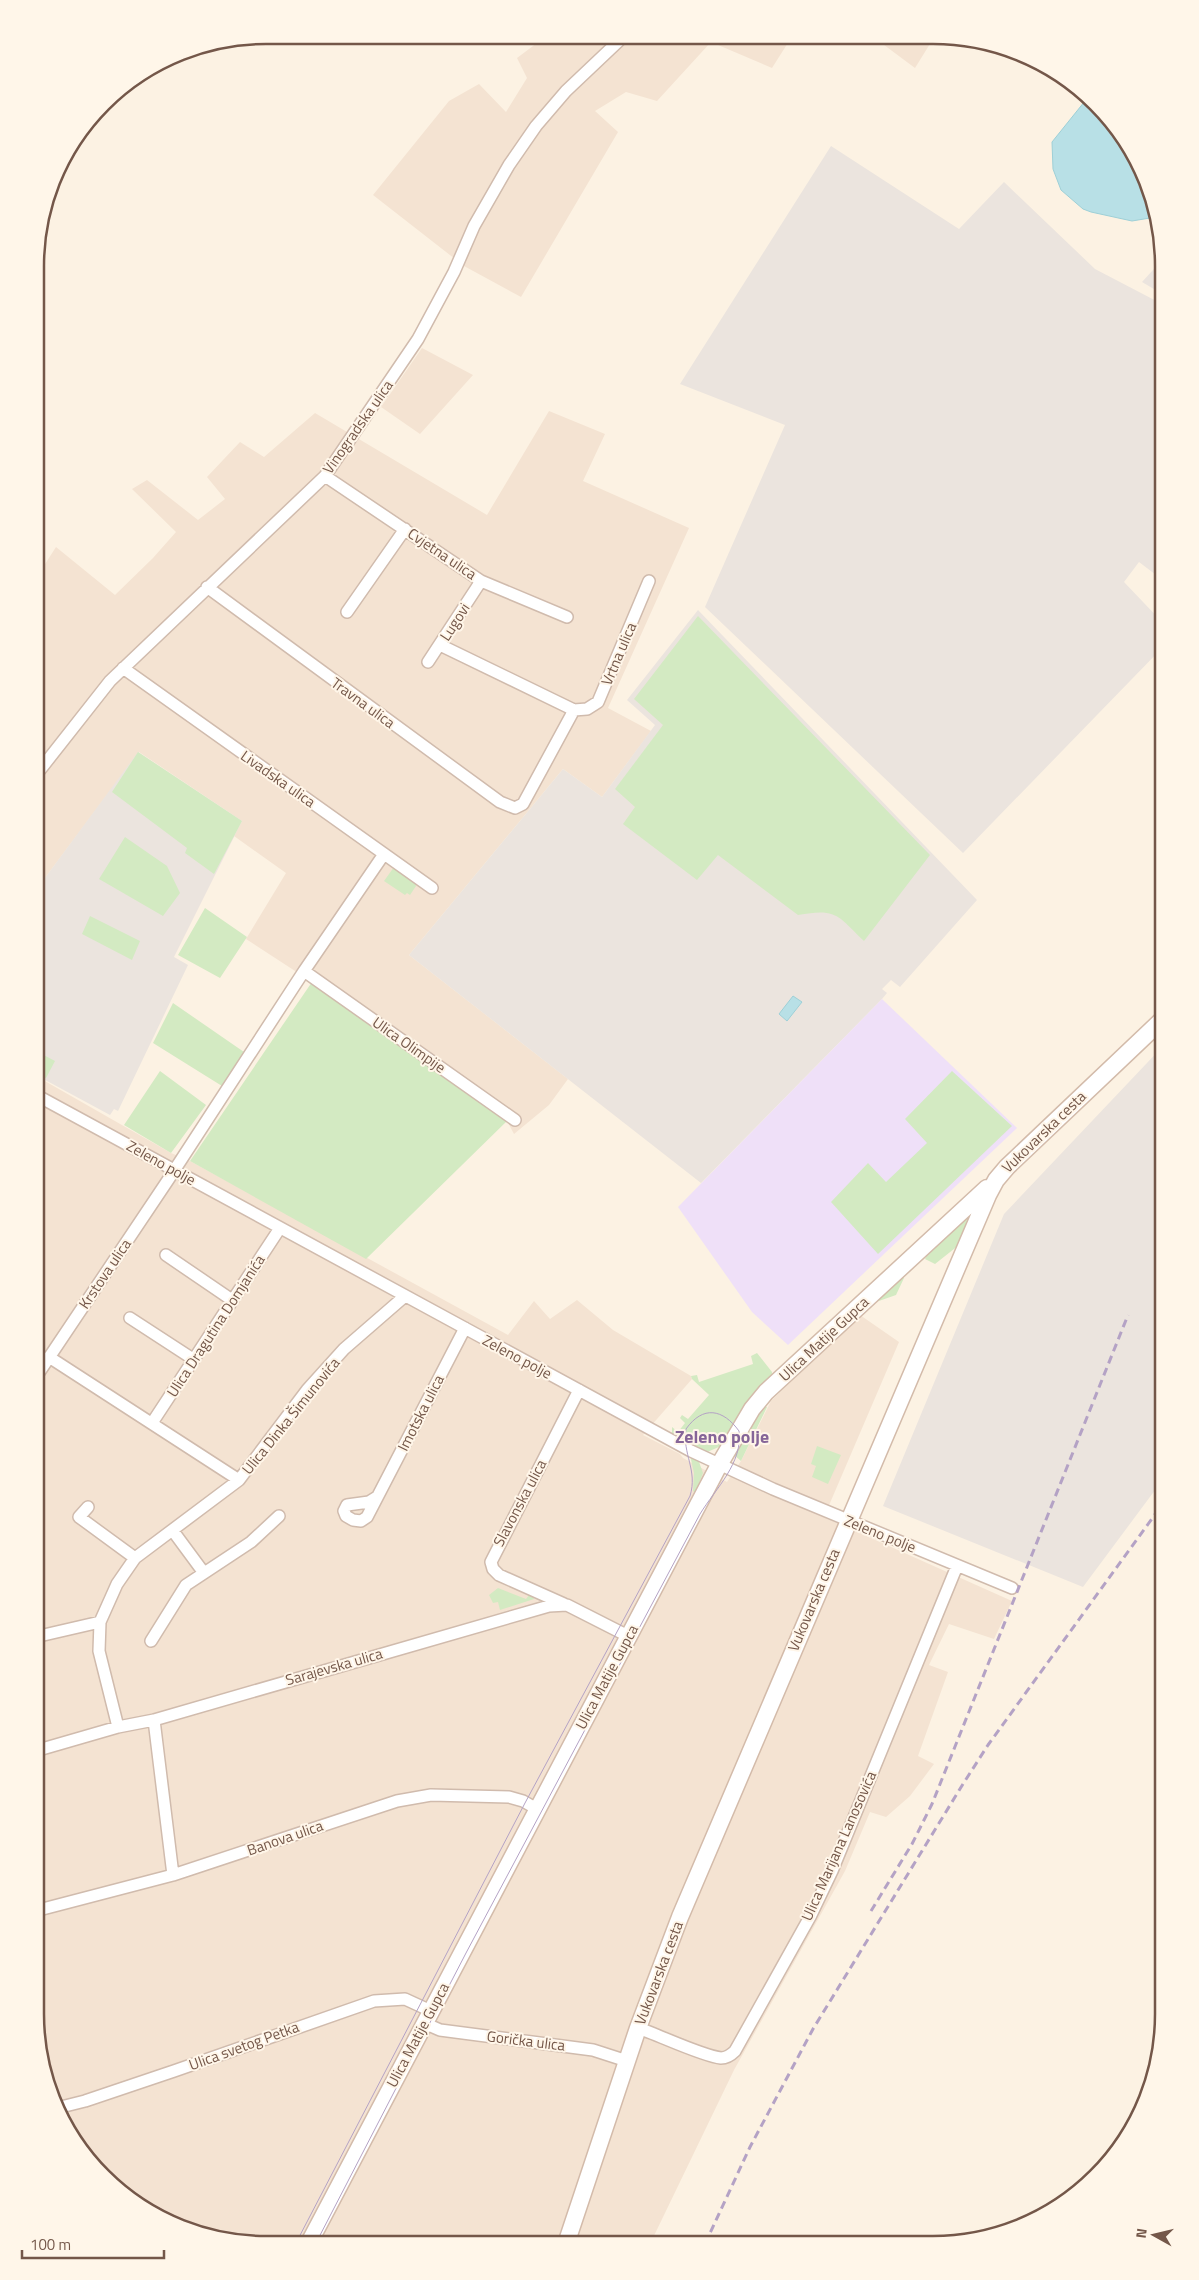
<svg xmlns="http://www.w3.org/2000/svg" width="1199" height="2280" viewBox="0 0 1199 2280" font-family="'Titillium Web',sans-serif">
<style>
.residential{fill:#f4e3d2}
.industrial{fill:#ebe4de}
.education{fill:#efe0f8}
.green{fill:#d3eac2}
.water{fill:#b8e0e6;stroke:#9ed0d7}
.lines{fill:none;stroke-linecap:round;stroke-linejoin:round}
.minor-casing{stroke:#d0bbad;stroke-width:14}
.secondary-casing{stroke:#d3bbaa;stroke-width:19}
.minor{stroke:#fff;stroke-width:11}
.secondary{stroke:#fff;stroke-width:16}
.tram{stroke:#b4a2c5;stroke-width:1}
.rail{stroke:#b4a2c5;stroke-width:3;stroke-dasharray:8 5;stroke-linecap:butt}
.labels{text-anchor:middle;stroke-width:4;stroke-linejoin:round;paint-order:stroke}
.street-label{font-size:15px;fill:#745749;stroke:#fff6e9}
.quarter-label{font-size:18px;font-weight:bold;fill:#856598;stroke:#fff6e9}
.rim{fill:none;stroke:#745749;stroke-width:2.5}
</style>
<rect width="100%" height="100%" fill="#fcf2e3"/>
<path class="residential" d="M545,37L791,38L772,68L711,42L657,101L626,92L595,111L618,132L521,297L464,266L373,195L449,101L479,84L506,112L527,78L517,58Z
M876,39H933L915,68Z
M422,348L473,375L420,434L381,407Z
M549,411L605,434L583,481L689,528L608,708L651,731L602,797L563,769L409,955L568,1079L549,1105L514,1134L507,1121L312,982L246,939L286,873L234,836L242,821L139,752L36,890L37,574L38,575L56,547L115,595L153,558L176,532L132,489L147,480L198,520L225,499L207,477L240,442L264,457L315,413L487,515Z
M36,1076L171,1153L190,1161L508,1335L534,1301L550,1319L577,1300L613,1330L691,1376L692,1379L643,1435L680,1454L683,1458L727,1482L741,1461L771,1401L860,1315L899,1342L824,1517L1012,1601L994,1639L949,1624L929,1665L948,1672L918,1756L934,1764L910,1796L886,1817L870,1812L845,1871L734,2070L650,2244L236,2243L177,2227L114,2188L74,2142L47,2088L35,2014Z"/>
<path class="industrial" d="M831,146L959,229L1004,182L1095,269L1164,305V581L1139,562L1124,582L1164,624V646L963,853L705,607L785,425L680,384Z
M1163,259L1164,266V295L1142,282Z
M698,610L977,900L900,987L891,980L882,989L887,993L882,999L701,1183L409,955L563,769L602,797L655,725L627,700Z
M138,752L242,821L174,957L188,965L118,1111L114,1109L110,1115L36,1075V890Z
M1164,1045V1478L1083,1587L883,1506L1004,1214Z"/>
<path class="education" d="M882,999L1017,1128L788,1345L752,1312L678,1207Z"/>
<path class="green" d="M698,616L930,855L864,941C837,915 837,908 798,915L718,855L697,880L623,824L635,807L615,789L663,725L634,699Z
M138,752L242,821L214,874L185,853L187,848L112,792Z
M125,837L167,866L180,893L163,916L99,879Z
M394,867L415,882L416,886L410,895L407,893L405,895L384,881Z
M205,908L247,937L220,978L178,955Z
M90,916L140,941L132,960L82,934Z
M312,982L507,1121L366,1259L190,1161Z
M173,1003L244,1052L222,1086L153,1043Z
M36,1051L55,1061L46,1078L36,1073Z
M160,1071L206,1105L171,1153L124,1125Z
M952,1071L1012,1126L878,1254L831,1202L868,1163L886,1182L927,1143L905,1119Z
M975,1208L959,1245L935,1264L925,1259L928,1253Z
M901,1275L904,1278L896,1295L876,1302L875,1299Z
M757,1353L772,1372V1376L746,1404L721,1446L705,1453L672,1434V1427L678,1432L685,1423L680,1418L682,1415L688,1419L709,1395L692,1379L691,1376L697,1375L699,1382L753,1364L751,1356Z
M763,1405L767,1407L741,1461L734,1455Z
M817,1446L841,1455L828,1484L812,1477L816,1466L811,1464Z
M690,1455L699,1462L703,1473L695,1493L693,1491L694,1473Z
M498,1588L526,1599L530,1594L533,1595L534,1599L500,1610L498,1602L493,1603L489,1595Z"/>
<path class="water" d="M1089,96L1125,138L1152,192L1156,217L1132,221L1091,212L1083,209L1061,190L1053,169L1052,142Z
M793,996L802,1002L787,1021L779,1014Z"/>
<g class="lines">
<g class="minor-casing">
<path id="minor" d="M325,476L481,581L567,617
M207,587L500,802L515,808L523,804L574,710L587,709L598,702L649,581
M347,612L405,529
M440,645L574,710
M428,662L481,581
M123,668L432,888
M36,775L110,681L325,476L418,339L454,272L474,226L509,165L536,126L566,91L623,37
M304,971L515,1120
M36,1095L691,1451L773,1489L1012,1588
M36,1186L37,1184
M166,1255L232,1300
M130,1318L193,1359
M49,1357L239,1480
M36,1377L168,1180L304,971L384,854
M152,1423L280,1228
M377,1497L369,1502L347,1505L344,1511L346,1516L353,1520L361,1521L367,1517L465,1328
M88,1507L79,1517L135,1558
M173,1531L204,1573
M564,1604L499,1575L493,1569L491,1562L579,1390
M35,1637L100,1622
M151,1641L186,1585L251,1542L279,1516
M154,1720L173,1875
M118,1727L99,1651L100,1622L117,1584L135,1558L239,1480L307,1390L344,1349L405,1296
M35,1751L118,1727L154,1720L549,1606L567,1605L628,1636
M35,1911L173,1875L397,1801L431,1795L509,1797L523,1801L537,1809
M424,2023L440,2030L593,2050L627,2061
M638,2028C659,2035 702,2056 721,2058C727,2058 731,2055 735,2051L811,1915L832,1871L957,1566
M57,2108L85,2101L174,2071L374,2001L405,1999L431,2011"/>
</g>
<g class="secondary-casing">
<path id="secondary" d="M309,2243L719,1465L752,1409L766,1392L987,1188
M566,2244L638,2028L680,1917L988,1195L996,1180L1007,1167L1164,1018"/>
</g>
<use href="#minor" class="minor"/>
<use href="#secondary" class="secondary"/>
<path class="tram" d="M296,2243L525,1803L690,1496C698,1470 682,1454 686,1429C703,1405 723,1409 739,1431C743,1463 716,1488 700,1514L466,1953L316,2243"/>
<path class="rail" d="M871,1911L912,1844L932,1804L1128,1315
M705,2244L750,2147L813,2029L963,1784L988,1745L1164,1502"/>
</g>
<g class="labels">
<g class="street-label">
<text transform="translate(358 427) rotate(-55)" y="5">Vinogradska ulica</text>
<text transform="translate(442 554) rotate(34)" y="5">Cvjetna ulica</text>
<text transform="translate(455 622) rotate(-57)" y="5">Lugovi</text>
<text transform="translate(619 654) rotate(-67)" y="5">Vrtna ulica</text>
<text transform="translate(363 703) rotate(36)" y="5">Travna ulica</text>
<text transform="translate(278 779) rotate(35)" y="5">Livadska ulica</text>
<text transform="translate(409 1045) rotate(35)" y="5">Ulica Olimpije</text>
<text transform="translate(1044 1132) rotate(-44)" y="5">Vukovarska cesta</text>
<text transform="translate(161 1163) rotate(29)" y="5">Zeleno polje</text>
<text transform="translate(105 1274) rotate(-56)" y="5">Krstova ulica</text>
<text transform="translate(216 1326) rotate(-57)" y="5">Ulica Dragutina Domjanića</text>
<text transform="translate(824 1339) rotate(-43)" y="5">Ulica Matije Gupca</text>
<text transform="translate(517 1357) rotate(28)" y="5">Zeleno polje</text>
<text transform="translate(421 1413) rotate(-63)" y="5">Imotska ulica</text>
<text transform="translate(291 1416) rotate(-51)" y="5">Ulica Dinka Šimunovića</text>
<text transform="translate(520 1503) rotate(-62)" y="5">Slavonska ulica</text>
<text transform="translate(880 1534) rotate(22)" y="5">Zeleno polje</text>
<text transform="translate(814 1600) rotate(-67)" y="5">Vukovarska cesta</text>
<text transform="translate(334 1667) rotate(-16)" y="5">Sarajevska ulica</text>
<text transform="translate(607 1677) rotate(-62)" y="5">Ulica Matije Gupca</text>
<text transform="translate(285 1838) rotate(-19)" y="5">Banova ulica</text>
<text transform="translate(839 1846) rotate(-66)" y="5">Ulica Marijana Lanosovića</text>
<text transform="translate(659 1973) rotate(-69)" y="5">Vukovarska cesta</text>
<text transform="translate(418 2035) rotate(-62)" y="5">Ulica Matije Gupca</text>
<text transform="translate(526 2041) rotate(7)" y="5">Gorička ulica</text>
<text transform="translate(244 2046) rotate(-20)" y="5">Ulica svetog Petka</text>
</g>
<g class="quarter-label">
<text x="722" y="1443">Zeleno polje</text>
</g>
</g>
<path d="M0 0H1199V2280H0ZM266 44H933A222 222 0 0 1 1155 266V2014A222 222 0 0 1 933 2236H266A222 222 0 0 1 44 2014V266A222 222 0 0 1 266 44Z" fill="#fff6e9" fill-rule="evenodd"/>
<path class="rim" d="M266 44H933A222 222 0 0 1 1155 266V2014A222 222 0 0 1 933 2236H266A222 222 0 0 1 44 2014V266A222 222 0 0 1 266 44Z"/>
<g transform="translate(1154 2235) rotate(278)" stroke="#fff6e9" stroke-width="4" paint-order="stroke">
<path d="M0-4L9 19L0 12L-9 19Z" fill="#745749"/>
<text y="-8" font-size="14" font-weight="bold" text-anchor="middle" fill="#745749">N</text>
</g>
<path d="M22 2250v8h142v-8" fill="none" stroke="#745749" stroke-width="2.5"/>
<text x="30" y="2250" font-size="15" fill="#745749" stroke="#fff6e9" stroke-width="4" paint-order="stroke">100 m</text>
</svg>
